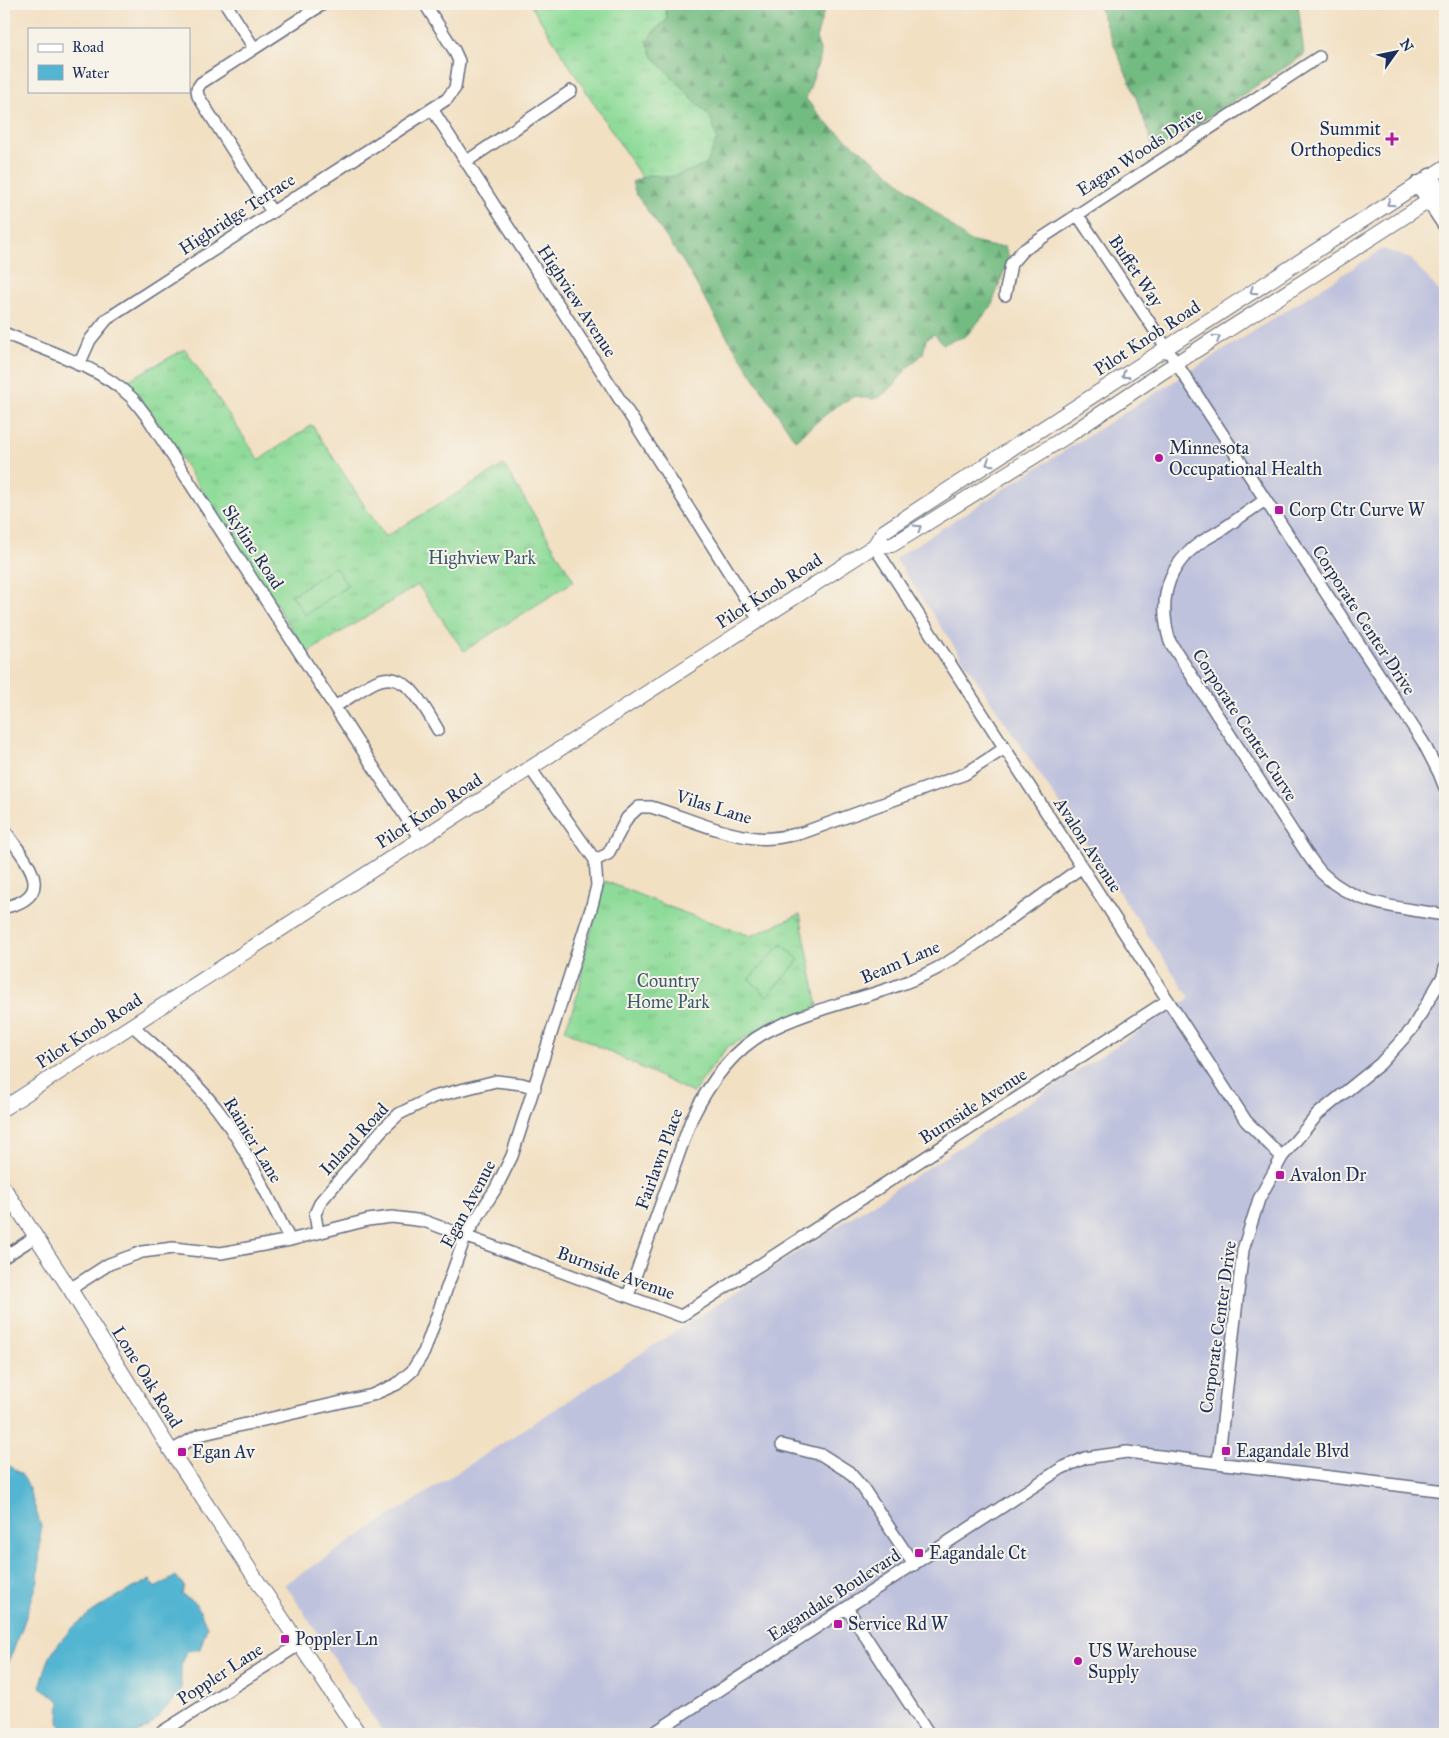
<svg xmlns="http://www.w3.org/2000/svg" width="1449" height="1738" viewBox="0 0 1449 1738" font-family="'IM FELL Great Primer',serif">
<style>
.industrial{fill:#bfc2dd}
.grass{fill:url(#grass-tufts);stroke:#54857c}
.forest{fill:url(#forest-firs);stroke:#467570}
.garden{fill:#8edb99;stroke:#54857c}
.water{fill:#53b5d1;stroke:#377298}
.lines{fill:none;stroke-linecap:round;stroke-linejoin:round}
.minor-casing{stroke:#666d81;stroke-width:14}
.major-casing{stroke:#666d81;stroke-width:16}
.highway-casing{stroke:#666d81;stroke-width:19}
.minor{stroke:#fff;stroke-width:11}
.major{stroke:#fff;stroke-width:14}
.highway{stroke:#fff;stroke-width:16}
.oneway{stroke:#8d97ae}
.poi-dot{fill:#b5179e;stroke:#f7f3e8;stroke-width:2}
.labels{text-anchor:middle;stroke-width:4;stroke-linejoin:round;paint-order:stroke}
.poi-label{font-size:18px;fill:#1b2f5e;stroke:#f7f3e8;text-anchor:start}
.street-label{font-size:18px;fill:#1b2f5e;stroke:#f7f3e8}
.park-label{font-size:18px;fill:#385a6d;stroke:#f7f3e8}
</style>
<defs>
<pattern id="grass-tufts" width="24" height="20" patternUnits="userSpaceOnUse" patternTransform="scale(1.25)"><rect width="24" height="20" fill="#8edb99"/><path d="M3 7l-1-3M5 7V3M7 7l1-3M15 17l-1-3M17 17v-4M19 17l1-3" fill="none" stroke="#7abc86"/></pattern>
<pattern id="forest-firs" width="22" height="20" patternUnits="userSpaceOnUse" patternTransform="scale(1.25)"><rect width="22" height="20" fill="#72bb81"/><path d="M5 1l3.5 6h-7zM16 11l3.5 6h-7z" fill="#5d986d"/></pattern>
</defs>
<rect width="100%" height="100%" fill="#f7f3e8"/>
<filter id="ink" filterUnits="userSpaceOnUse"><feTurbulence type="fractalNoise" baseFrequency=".02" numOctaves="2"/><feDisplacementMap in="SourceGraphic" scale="10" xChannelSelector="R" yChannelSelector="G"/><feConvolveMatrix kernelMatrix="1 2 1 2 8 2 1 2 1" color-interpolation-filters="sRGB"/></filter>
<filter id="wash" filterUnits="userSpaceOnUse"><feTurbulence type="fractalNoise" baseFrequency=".0096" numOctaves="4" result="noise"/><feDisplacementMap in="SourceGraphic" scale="20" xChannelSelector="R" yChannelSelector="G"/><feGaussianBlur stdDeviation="1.12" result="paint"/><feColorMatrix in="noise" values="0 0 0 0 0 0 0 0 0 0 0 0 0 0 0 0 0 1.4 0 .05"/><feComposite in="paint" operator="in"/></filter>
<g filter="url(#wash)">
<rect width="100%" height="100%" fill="#f2e0c3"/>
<path class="industrial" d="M1383,249L1411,259L1445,298V1734H384L285,1584L1190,998L895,558Z"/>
<path class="grass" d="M530,4H756L782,161L685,245Z
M185,349L259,460L312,425L385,537L504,465L574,581L464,651L418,585L307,653L149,409L125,382Z
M605,881L682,912L751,936L800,914L818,1007L759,1031L727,1047L693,1093L565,1030L579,991L584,956Z"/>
<path class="forest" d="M665,4H829L824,11L816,38L821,54L806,99L825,122L889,173L969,241L990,246L1005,247L1009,257L991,307L966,336L943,344L934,334L926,339L923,354L907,368L895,384L880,397L873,399L855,396L836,406L795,440L726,335L684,263L636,194L632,182L648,175L671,177L706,165L717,139L711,118L653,57L647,41L656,29L667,20Z
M1098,4H1298L1304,55L1154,152C1141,101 1116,54 1098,4Z"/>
<path class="garden" d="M335,567L348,586L305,615L292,595Z
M782,944L799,960L767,996L749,979Z"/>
<path class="water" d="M4,1462L21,1474L27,1483L41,1526L38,1581L20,1634L9,1660L4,1666Z
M176,1576L184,1586L182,1595L197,1604L207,1627L200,1649L187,1651L181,1666V1691L150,1726L136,1734H63L59,1721L60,1701L40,1687C43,1677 46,1666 50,1657C71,1619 112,1598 150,1580L155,1588Z"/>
</g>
<g filter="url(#ink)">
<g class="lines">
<g class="minor-casing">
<path id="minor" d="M226,4L254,48
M432,109L633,420L759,620
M467,161L571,91
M272,212L198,96L197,89L201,83L323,4
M1077,214L1158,335L1423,742L1439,773L1445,788
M1005,295L1011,264L1022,251L1319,57
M4,333C46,351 97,365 131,397C137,403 142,411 148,418L420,839
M79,365L90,340L107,319L447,99L455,88L459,61L454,50L425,4
M1265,500C1251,510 1237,519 1223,529C1215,534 1205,539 1197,545C1164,570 1159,605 1170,642L1307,854C1312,860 1317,869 1324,875C1356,906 1403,908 1445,915
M874,546L1246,1121L1282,1157
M336,706C349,698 361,689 375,682C406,666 425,709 438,730
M530,768L595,860
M4,829C12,842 33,866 34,881C36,898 17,905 4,907
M595,860L608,854L627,818L639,807H651C685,817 720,834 756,838C771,840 787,836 802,833L965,774L1005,748
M132,1025C161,1052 192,1077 217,1109C247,1148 267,1196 290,1240
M318,1233L315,1214L321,1201L381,1131L399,1114L433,1097L496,1081L522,1084L535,1088
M4,1257L35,1237
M70,1289L109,1264L142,1252L173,1248L221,1253L290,1240L368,1220L392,1217L424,1221L681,1316L1168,1000
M628,1296L691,1120C708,1085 731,1051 766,1032C819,1004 882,997 936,969C958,957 979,942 999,927C1026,907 1054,887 1082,867
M782,1445L822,1455L849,1472L863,1488L914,1565
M171,1451L199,1435L372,1395L397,1384L412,1371L424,1352L465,1237L496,1188L512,1156L591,909L597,886L595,860
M1218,1463L1243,1250L1259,1199L1282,1157L1318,1114L1380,1064L1412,1029L1443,976L1445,967
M847,1608L929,1734
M159,1734L300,1644
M652,1734L1062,1468L1085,1458L1127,1452L1445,1491"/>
</g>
<g class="major-casing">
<path id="major" d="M874,546L892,545L1072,433L1161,373L1438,195
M4,1108L874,546L883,532L1445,167
M4,1188L70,1289L171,1451L359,1734"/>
</g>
<g class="highway-casing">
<path id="highway" d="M1430,177L1445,201
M1419,184L1445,223"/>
</g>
<use href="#minor" class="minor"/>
<use href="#major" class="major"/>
<use href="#highway" class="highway"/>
</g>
<defs><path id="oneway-chevron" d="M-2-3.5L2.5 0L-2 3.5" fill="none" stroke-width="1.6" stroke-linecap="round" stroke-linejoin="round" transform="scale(1.25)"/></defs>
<g class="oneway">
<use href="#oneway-chevron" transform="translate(1390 203) rotate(147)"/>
<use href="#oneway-chevron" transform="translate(1253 291) rotate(147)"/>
<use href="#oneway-chevron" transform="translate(1217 338) rotate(-33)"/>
<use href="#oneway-chevron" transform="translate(1125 375) rotate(147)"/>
<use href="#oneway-chevron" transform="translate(989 463) rotate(147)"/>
<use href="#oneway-chevron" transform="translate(918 528) rotate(-32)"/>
</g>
</g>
<g class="poi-dot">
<path d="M1389.5 131.5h5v5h5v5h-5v5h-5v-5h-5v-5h5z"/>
<circle cx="1159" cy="458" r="5"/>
<rect x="1274" y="505" width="10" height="10" rx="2.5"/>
<rect x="1275" y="1170" width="10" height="10" rx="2.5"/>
<rect x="1221" y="1446" width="10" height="10" rx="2.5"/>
<rect x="177" y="1447" width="10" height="10" rx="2.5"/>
<rect x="914" y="1548" width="10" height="10" rx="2.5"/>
<rect x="833" y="1619" width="10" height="10" rx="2.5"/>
<rect x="280" y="1634" width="10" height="10" rx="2.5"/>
<circle cx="1078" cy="1661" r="5"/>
</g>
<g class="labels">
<g class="poi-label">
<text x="1381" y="135" text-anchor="end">Summit<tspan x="1381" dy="21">Orthopedics</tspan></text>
<text x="1169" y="454">Minnesota<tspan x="1169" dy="21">Occupational Health</tspan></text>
<text x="1289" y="516">Corp Ctr Curve W</text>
<text x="1290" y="1181">Avalon Dr</text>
<text x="1236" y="1457">Eagandale Blvd</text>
<text x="192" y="1458">Egan Av</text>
<text x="929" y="1559">Eagandale Ct</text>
<text x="848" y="1630">Service Rd W</text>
<text x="295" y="1645">Poppler Ln</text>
<text x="1088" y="1657">US Warehouse<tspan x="1088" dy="21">Supply</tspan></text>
</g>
<g class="street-label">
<text transform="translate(1140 152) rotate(-33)" y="6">Eagan Woods Drive</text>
<text transform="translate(237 214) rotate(-33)" y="6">Highridge Terrace</text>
<text transform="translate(1136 271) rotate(56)" y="6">Buffet Way</text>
<text transform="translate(577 301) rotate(57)" y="6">Highview Avenue</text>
<text transform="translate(1147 338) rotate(-33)" y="6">Pilot Knob Road</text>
<text transform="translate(253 547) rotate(57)" y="6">Skyline Road</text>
<text transform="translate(769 591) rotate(-33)" y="6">Pilot Knob Road</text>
<text transform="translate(1364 620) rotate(57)" y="6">Corporate Center Drive</text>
<text transform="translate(1245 725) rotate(57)" y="6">Corporate Center Curve</text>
<text transform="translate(714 807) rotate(17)" y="6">Vilas Lane</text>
<text transform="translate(429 811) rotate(-33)" y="6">Pilot Knob Road</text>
<text transform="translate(1088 845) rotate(57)" y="6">Avalon Avenue</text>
<text transform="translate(900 962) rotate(-23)" y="6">Beam Lane</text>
<text transform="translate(89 1031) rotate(-33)" y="6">Pilot Knob Road</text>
<text transform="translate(973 1106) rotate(-33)" y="6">Burnside Avenue</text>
<text transform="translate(354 1139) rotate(-47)" y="6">Inland Road</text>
<text transform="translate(253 1140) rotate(59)" y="6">Rainier Lane</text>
<text transform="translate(659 1159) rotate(-70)" y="6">Fairlawn Place</text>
<text transform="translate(468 1204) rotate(-62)" y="6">Egan Avenue</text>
<text transform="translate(616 1273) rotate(20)" y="6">Burnside Avenue</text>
<text transform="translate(1218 1327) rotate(-82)" y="6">Corporate Center Drive</text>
<text transform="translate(147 1377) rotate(58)" y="6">Lone Oak Road</text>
<text transform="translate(834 1595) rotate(-33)" y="6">Eagandale Boulevard</text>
<text transform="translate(220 1674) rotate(-33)" y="6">Poppler Lane</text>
</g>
<g class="park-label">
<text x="482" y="564">Highview Park</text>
<text x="668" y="987">Country<tspan x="668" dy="21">Home Park</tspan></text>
</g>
</g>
<rect width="1449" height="1738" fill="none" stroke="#f7f3e8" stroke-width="20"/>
<rect x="28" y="28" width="162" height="65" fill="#f7f3e8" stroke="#9fa5b1"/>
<rect x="38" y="44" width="25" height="8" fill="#ffffff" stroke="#9fa5b1"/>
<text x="72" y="52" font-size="15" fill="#1b2f5e">Road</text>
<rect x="38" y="65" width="25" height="15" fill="#53b5d1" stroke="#9fa5b1"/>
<text x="72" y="78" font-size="15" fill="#1b2f5e">Water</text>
<g transform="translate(1396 52) rotate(57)" stroke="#f7f3e8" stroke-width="4" paint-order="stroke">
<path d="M0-4L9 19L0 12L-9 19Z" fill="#1b2f5e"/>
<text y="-8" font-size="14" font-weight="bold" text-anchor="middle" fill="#1b2f5e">N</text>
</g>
</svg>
